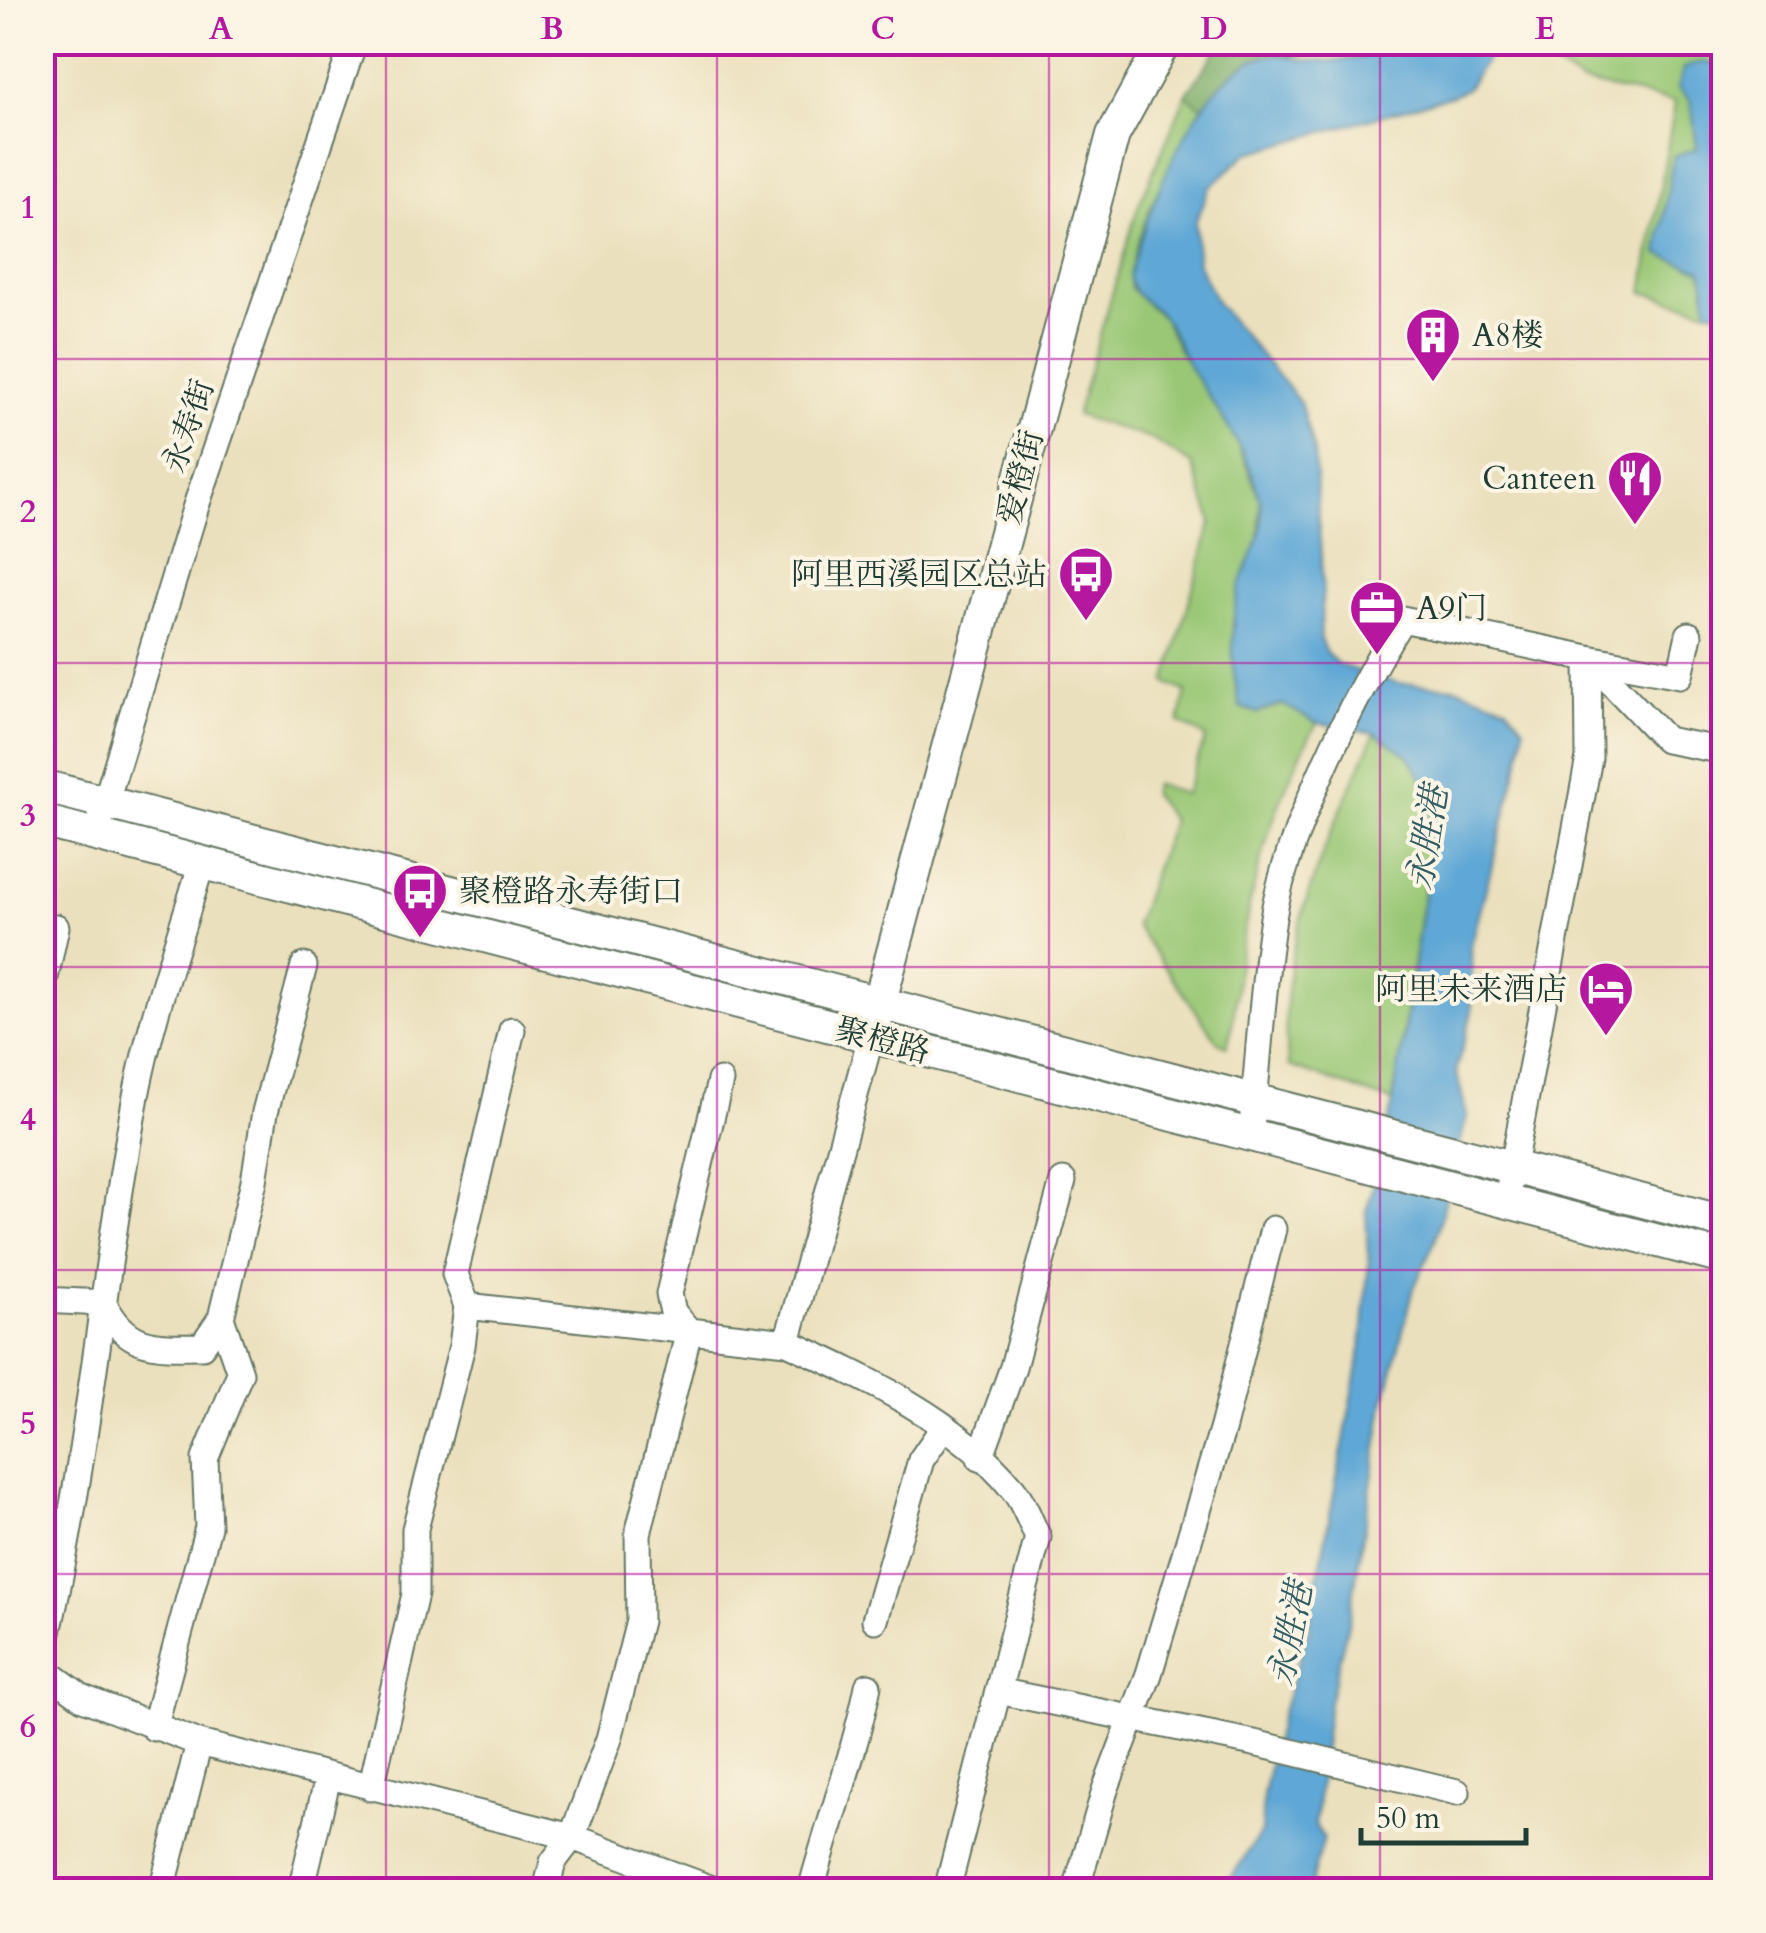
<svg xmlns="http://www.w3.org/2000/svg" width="1766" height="1933" viewBox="0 0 1766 1933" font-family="Cardo,'Noto Serif SC',serif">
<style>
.green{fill:#99c775;stroke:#5c8254;stroke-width:2.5}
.forest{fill:#7aac66;stroke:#4c744d;stroke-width:2.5}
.water{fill:#5fa7d6;stroke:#3f7285;stroke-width:2.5}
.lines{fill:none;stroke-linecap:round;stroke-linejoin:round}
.minor-casing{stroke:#667664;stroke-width:29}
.tertiary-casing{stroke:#667664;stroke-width:36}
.minor{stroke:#fff;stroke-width:25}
.tertiary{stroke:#fff;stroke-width:32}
.grid{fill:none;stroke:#b5179e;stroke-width:2.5;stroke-opacity:0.55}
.labels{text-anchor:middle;stroke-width:8;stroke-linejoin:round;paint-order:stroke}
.poi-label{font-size:32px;fill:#1f3d34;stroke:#fcf5e5;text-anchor:start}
.street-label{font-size:32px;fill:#1f3d34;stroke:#fcf5e5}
.water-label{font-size:35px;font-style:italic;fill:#325d65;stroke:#fcf5e5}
.neatline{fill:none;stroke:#b5179e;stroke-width:4}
.grid-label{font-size:32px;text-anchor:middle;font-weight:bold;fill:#b5179e}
</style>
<rect width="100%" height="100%" fill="#fcf5e5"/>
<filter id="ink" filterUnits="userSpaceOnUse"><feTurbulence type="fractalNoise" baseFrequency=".01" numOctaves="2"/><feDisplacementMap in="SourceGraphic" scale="20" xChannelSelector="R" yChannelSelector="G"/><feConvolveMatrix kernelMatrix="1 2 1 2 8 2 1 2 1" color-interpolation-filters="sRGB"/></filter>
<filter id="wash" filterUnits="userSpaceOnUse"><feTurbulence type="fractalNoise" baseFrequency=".0048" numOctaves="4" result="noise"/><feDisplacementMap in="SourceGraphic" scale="40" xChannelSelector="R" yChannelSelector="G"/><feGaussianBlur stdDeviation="2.25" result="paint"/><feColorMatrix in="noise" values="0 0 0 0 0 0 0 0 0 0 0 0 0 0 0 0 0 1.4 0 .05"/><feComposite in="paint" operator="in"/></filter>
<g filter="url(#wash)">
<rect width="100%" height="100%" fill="#ebe0bd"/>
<path class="green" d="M1519,43H1723V314L1643,292L1675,102L1580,82Z
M1186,95L1205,109C1177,142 1126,248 1131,289L1164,319L1179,350L1229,424L1260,498L1259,541L1236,605L1234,673L1240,707L1257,713L1282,704L1317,723C1276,796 1253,872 1240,955C1235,985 1237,1016 1227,1046L1218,1042L1135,925L1172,821L1152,794L1154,784L1185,794L1206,737L1179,722L1186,692L1166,682L1212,521L1192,464L1151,439L1076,415L1138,207Z
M1375,733L1409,756L1432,795L1430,852L1393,1102L1289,1066C1270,953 1330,834 1375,733Z"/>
<path class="forest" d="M1221,43H1342L1331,53C1270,55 1240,55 1205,109L1186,95Z"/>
<path class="water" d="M1402,43H1498L1466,89L1453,95L1246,154L1209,188L1195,223L1198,264L1217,303L1300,402L1314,452L1323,585L1320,639L1326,653L1339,665L1398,683L1456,687L1507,706L1524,727L1519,762L1471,946L1472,1012L1456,1070L1467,1116L1435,1241L1414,1288L1385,1399L1350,1616L1329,1702L1315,1825L1323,1838L1309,1890H1223L1261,1832L1263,1795L1279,1721L1307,1634L1323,1552L1361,1349L1369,1260L1366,1214L1393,1102L1410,994L1430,852L1432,795L1409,756L1375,733L1317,723L1282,704L1257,713L1240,707C1231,670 1229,622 1240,585C1250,554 1269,531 1259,497C1246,448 1217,410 1190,368C1181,353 1175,335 1165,320C1151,300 1132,301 1129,275C1147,214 1200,59 1275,55C1285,54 1296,59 1306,60C1340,64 1372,57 1402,43Z
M1701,62L1723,65V140L1717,150L1724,155L1723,313L1708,310L1702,270L1658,254L1673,157L1697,148L1691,101L1678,88L1684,68Z"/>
</g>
<g filter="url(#ink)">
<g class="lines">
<g class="minor-casing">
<path id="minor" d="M101,817L196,506L354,42
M42,992L56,927
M871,1037L787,1342C866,1378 957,1420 1013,1489C1024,1502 1030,1522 1038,1537L998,1691
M1253,1115C1259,1050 1263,983 1273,918C1286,833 1356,692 1402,619L1588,658L1666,740L1724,751
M1510,1182L1589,758L1588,658L1680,675L1689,635
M42,1300L104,1303C126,1349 155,1347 202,1346L221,1318
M467,1306L787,1342
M980,1458L1013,1367L1063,1181
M875,1620L921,1460L943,1428
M42,1658C87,1473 101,1283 136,1096C151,1017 179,940 202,862
M42,1668L83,1698L199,1743L572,1837L715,1890
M154,1728L208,1527L205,1459L240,1373L221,1318L254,1181L265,1112L304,966
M371,1788L415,1594V1529L462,1346L467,1306L455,1274L512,1030
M162,1890L199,1743
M301,1890L328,1777
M546,1890L553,1862L572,1837L609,1739L639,1621L638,1534L689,1331L673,1312L669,1294L720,1081
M811,1890C829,1822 854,1756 868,1686
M947,1890L998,1691L1254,1743L1457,1792
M1076,1890L1105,1790L1149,1674L1223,1427L1273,1229"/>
</g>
<g class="tertiary-casing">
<path id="tertiary" d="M42,786L1724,1222
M42,821L1724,1258
M874,1023L1113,135L1164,42"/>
</g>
<use href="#minor" class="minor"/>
<use href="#tertiary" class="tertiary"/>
</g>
</g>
<path class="grid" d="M386,42V1890M717,42V1890M1049,42V1890M1380,42V1890M42,359H1724M42,663H1724M42,967H1724M42,1270H1724M42,1574H1724"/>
<defs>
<g id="building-pin" transform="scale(2.875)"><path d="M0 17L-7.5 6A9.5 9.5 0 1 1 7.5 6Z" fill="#b5179e" stroke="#fcf5e5"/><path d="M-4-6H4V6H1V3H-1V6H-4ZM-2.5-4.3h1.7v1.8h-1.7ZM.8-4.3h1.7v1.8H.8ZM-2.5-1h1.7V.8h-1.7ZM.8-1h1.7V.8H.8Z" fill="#fff"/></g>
<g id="restaurant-pin" transform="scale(2.875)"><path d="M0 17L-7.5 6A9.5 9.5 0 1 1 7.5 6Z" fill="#b5179e" stroke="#fcf5e5"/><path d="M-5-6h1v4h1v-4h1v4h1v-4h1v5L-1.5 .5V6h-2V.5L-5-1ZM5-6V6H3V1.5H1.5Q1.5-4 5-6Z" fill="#fff"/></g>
<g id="bus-pin" transform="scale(2.875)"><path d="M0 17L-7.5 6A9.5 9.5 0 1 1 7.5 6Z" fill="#b5179e" stroke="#fcf5e5"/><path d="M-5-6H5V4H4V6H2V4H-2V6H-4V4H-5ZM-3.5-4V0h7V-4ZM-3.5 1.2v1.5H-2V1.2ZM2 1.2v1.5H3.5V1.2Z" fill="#fff"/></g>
<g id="office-pin" transform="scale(2.875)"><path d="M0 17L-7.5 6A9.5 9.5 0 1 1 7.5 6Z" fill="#b5179e" stroke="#fcf5e5"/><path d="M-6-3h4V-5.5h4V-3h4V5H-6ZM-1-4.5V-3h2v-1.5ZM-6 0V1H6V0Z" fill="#fff"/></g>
<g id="hotel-pin" transform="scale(2.875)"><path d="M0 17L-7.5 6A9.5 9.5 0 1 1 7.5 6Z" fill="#b5179e" stroke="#fcf5e5"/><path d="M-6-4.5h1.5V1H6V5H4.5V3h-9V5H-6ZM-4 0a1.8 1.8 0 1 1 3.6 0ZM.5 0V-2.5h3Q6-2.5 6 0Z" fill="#fff"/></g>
</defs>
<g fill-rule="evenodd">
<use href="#building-pin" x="1433" y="335"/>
<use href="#restaurant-pin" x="1635" y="478"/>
<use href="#bus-pin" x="1086" y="574"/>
<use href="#office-pin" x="1377" y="608"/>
<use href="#bus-pin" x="420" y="891"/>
<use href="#hotel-pin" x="1606" y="989"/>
</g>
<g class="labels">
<g class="poi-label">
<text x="1472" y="346">A8楼</text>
<text x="1596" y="489" text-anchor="end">Canteen</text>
<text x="1047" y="585" text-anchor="end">阿里西溪园区总站</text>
<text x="1416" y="619">A9门</text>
<text x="459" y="902">聚橙路永寿街口</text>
<text x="1567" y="1000" text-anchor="end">阿里未来酒店</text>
</g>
<g class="street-label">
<text transform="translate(188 426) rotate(-71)" y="11">永寿街</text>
<text transform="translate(1020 477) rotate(-75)" y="11">爱橙街</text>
<text transform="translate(883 1040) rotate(15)" y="11">聚橙路</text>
</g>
<g class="water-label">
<text transform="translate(1427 838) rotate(-81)" y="12">永胜港</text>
<text transform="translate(1290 1634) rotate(-79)" y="12">永胜港</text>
</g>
</g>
<rect width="1766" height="1933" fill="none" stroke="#fcf5e5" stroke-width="110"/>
<path d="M1361 1828v15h165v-15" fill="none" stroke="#1f3d34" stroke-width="5"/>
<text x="1376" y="1828" font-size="30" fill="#1f3d34" stroke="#fcf5e5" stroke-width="8" paint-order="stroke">50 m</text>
<rect x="55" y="55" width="1656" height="1823" class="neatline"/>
<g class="grid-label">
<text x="221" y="39">A</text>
<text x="552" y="39">B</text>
<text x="883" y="39">C</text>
<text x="1214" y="39">D</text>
<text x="1545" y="39">E</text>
<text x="28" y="218">1</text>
<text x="28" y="522">2</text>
<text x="28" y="826">3</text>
<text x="28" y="1130">4</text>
<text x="28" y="1434">5</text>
<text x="28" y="1737">6</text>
</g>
</svg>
